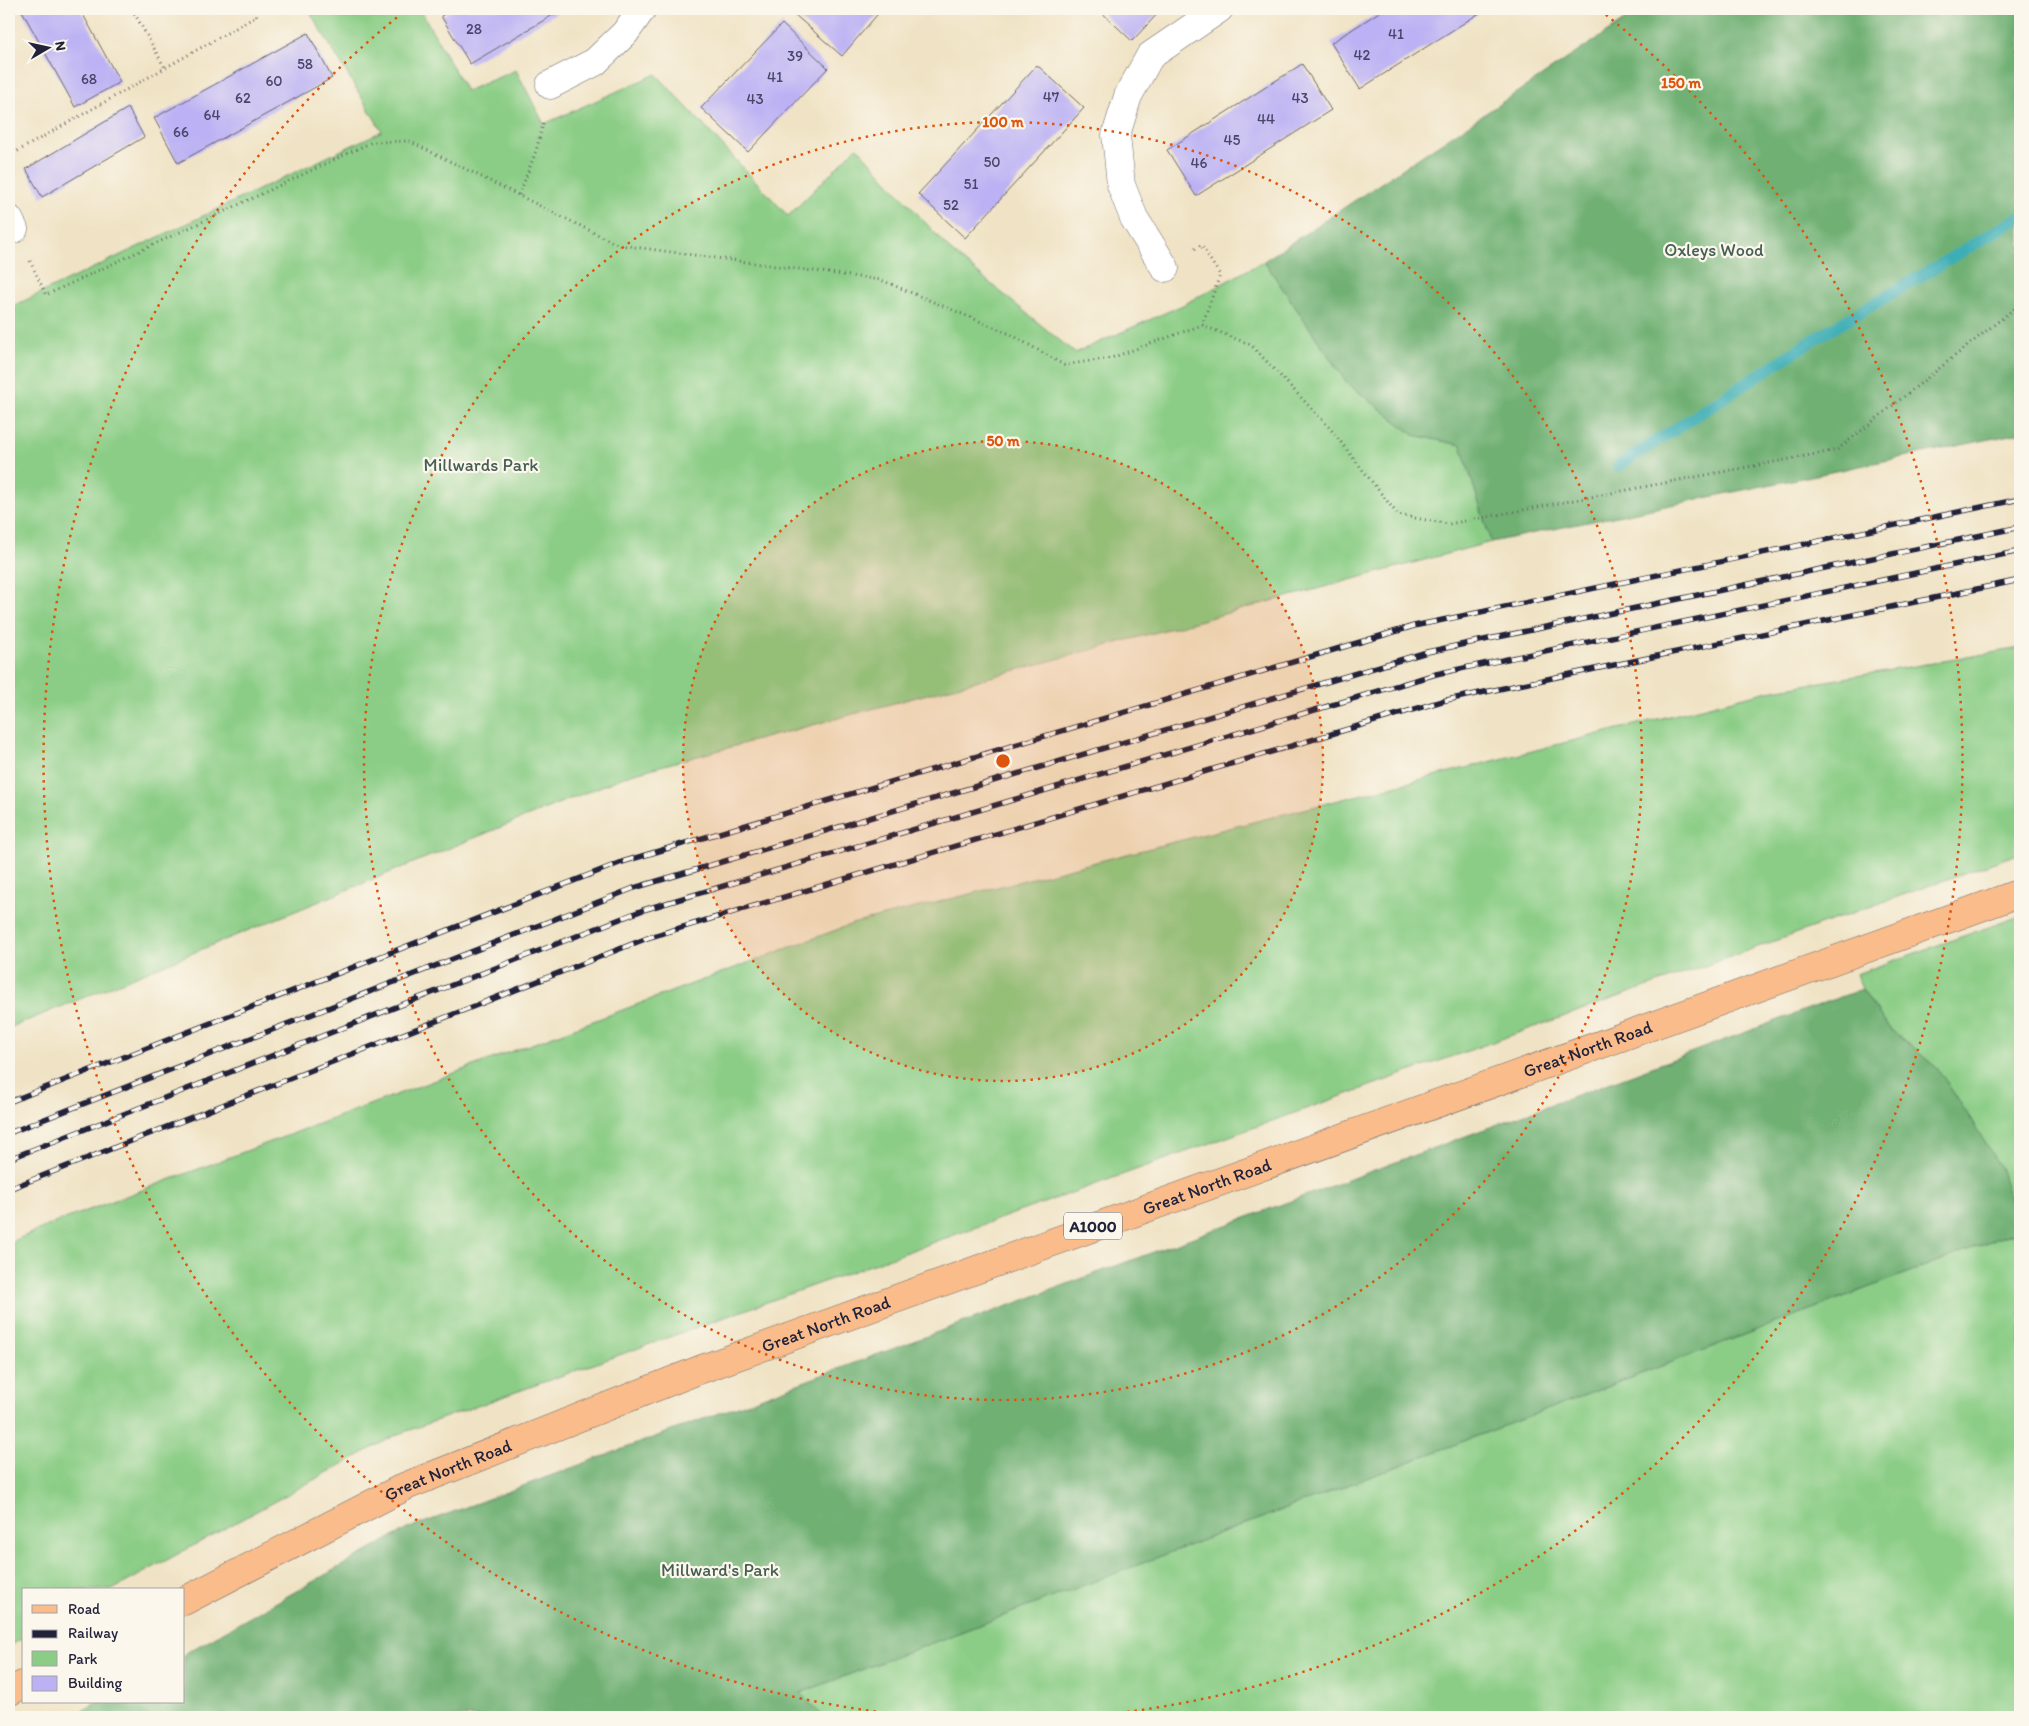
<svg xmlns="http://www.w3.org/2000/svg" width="2029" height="1726" viewBox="0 0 2029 1726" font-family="Itim,sans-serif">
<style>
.green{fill:#8bcd86;stroke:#567860}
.forest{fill:#70b073;stroke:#496957}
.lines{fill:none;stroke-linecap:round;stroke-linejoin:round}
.stream{stroke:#3daeb5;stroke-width:12}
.building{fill:#bbb1f4}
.minor-casing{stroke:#6a666b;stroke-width:29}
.primary-casing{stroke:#6a666b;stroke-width:29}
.path{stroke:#6a666b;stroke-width:3;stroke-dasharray:1 4;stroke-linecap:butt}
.minor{stroke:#fff;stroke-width:28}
.primary{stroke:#f9bc8a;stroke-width:28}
.rail-casing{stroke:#22223b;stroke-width:5.5}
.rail{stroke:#fbf7ec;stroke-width:4;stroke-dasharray:11;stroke-linecap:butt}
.ring{fill:none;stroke:#de560e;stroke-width:2.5;stroke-dasharray:2.5 5}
.labels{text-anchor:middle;stroke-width:4.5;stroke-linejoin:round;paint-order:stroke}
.number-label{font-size:15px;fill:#484669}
.shield{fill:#fbf7ec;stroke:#636270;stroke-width:1}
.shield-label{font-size:16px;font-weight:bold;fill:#22223b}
.park-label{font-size:18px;fill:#475e55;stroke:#fbf7ec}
.street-label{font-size:18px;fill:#22223b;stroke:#fbf7ec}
.centre{fill:#de560e;stroke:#fbf7ec;stroke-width:2.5}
.ring-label{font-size:15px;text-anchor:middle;font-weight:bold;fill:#de560e;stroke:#fbf7ec;stroke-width:4.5;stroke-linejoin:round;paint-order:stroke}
</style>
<rect width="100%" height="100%" fill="#fbf7ec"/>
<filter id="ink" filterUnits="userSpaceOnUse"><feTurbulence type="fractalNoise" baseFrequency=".02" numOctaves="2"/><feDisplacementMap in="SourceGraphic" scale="10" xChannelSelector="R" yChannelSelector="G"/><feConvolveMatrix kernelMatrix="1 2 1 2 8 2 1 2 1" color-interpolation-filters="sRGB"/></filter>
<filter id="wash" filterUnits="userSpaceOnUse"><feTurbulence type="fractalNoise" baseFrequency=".0096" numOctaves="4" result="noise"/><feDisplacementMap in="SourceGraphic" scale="20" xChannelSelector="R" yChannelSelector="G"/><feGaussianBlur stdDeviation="1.12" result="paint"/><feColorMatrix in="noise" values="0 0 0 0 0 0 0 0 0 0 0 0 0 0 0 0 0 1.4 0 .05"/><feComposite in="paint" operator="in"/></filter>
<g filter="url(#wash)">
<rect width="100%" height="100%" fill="#f0e3c5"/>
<path class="green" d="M308,9H420L466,91L516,70L544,124L656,74L788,216L857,147L952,252L1075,353L1185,304L1264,261L1347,383L1414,435L1461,445L1491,542L631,774L9,1028V308L382,131Z
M2020,648V853L396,1435L112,1590H24V1638L9,1646V1243L54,1223L852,924L1768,691Z
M2020,916V1717H823L800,1693L2020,1230L1938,1069L1888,1027L1862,989L1856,974Z"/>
<path class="forest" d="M1642,9H2020V433L1491,542L1461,445L1414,435L1347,383L1264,261Z
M1862,989L1888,1027L1938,1069L1970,1118L2000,1167L2020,1230L800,1693L823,1717H71L98,1702H184V1654L407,1529Z"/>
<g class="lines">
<path class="stream" d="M1618,466L1810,342L2020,217"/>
</g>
<g id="blocks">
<path class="building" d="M21,9H80L120,82L75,107Z
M453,9H563L470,64L441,16Z
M798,9H882L842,56L794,14Z
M1098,9H1162L1132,41Z
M1384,9H1486L1360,89L1331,43Z
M782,24L828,68L748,152L701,108Z
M308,33L332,78L178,163L154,118Z
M1302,64L1331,110L1196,196L1167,150Z
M1037,65L1084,108L965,238L918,194Z
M128,108L144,137L42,197L26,169Z"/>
</g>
</g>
<g filter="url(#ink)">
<use href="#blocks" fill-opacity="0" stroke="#6a666b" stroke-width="1"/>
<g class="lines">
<g class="minor-casing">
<path id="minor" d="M550,85L595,62L625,33L642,9
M9,219L14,229
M1165,268L1134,218L1121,185L1116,135L1128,96L1150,56L1219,9"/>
</g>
<g class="primary-casing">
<g id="primary">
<path id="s1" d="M184,1601L406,1486L699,1370L2020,893"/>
<path d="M9,1692L24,1684"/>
</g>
</g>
<path class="path" d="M132,9L165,68
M9,156L257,16L253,9
M519,195L536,151L544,120
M1195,249L1201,245L1220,275L1202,325
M30,261L46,295L372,142L409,141L619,245L881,280L1010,334L1064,365L1111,358L1202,325L1251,345L1329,427L1398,515L1449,524L1837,450L2020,304"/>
<use href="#minor" class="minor"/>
<use href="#primary" class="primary"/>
<g class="rail-casing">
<path id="rail" d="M9,1102L622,862L1414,626L2020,499
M9,1133L634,888L1427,652L2020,527
M9,1159L643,910L1436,674L2020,551
M9,1189L650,937L1442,701L2020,580"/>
</g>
<use href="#rail" class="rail"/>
</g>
</g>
<circle cx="1003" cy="761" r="320" fill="#de560e" fill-opacity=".12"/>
<g class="ring">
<circle cx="1003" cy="761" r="320"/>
<circle cx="1003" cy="761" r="639"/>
<path d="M928 1717A959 959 0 0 1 406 10M1600 10A959 959 0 0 1 1078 1717"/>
</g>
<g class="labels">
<g class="number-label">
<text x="474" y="34">28</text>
<text x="1396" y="39">41</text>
<text x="1362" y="60">42</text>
<text x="795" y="61">39</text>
<text x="305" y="69">58</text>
<text x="775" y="82">41</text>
<text x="89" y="84">68</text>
<text x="274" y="86">60</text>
<text x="1051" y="102">47</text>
<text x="243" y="103">62</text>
<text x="1300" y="103">43</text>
<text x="755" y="104">43</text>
<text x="212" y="120">64</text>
<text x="1266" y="124">44</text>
<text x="181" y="137">66</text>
<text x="1232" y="145">45</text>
<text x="992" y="167">50</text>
<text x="1199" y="168">46</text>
<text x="971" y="189">51</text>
<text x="951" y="210">52</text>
</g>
<rect class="shield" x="1064" y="1212.5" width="58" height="27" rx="4"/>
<g class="shield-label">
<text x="1093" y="1232">A1000</text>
</g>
<g class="park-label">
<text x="1714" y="256">Oxleys Wood</text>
<text x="481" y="471">Millwards Park</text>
<text x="720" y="1576">Millward's Park</text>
</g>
<g class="street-label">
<text dy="6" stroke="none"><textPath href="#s1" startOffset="1510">Great North Road</textPath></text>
<text dy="6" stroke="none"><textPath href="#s1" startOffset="1105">Great North Road</textPath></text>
<text dy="6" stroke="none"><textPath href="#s1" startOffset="700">Great North Road</textPath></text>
<text dy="6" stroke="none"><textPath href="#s1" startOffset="295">Great North Road</textPath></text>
</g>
</g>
<circle cx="1003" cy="761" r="8" class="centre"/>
<g class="ring-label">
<text x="1681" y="88">150 m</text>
<text x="1003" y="127">100 m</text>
<text x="1003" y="446">50 m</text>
</g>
<rect width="2029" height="1726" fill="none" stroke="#fbf7ec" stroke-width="30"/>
<rect x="22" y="1588" width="162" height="115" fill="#fbf7ec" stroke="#a4a2a5"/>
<rect x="32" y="1605" width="25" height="8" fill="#f9bc8a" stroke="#a4a2a5"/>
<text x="68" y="1614" font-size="15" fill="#22223b">Road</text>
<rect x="32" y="1630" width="25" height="8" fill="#22223b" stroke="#a4a2a5"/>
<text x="68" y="1638" font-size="15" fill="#22223b">Railway</text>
<rect x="32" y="1651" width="25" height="15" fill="#8bcd86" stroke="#a4a2a5"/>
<text x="68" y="1664" font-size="15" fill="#22223b">Park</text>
<rect x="32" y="1676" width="25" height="15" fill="#bbb1f4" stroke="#a4a2a5"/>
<text x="68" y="1688" font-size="15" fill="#22223b">Building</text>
<g transform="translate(48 48) rotate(81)" stroke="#fbf7ec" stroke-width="4" paint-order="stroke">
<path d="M0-4L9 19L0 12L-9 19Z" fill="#22223b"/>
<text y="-8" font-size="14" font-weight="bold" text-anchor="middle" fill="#22223b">N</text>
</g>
</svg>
